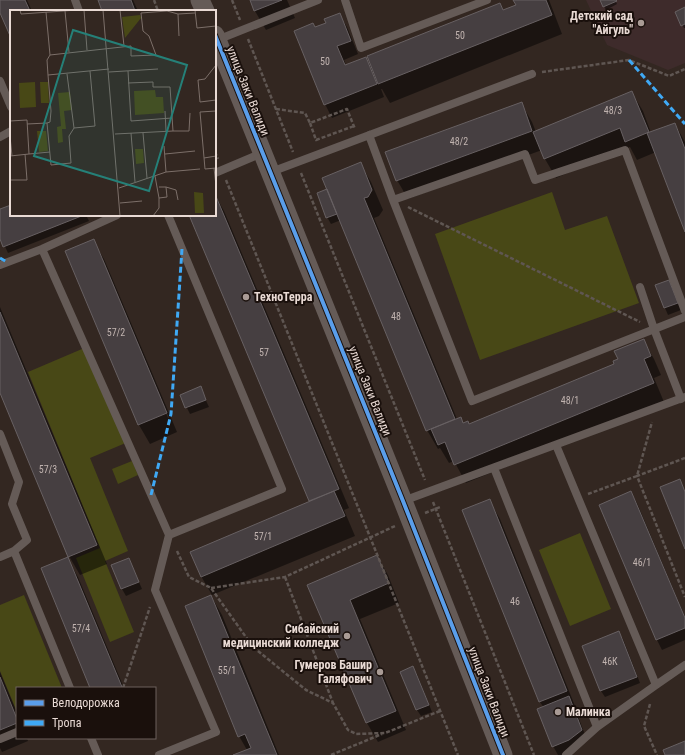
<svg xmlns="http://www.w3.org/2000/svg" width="685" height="755" viewBox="0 0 685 755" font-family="'Roboto Condensed',sans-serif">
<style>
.education{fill:#3e2b2b}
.green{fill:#484816}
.shadow{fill:#0007;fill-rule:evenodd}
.building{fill:#463f41;stroke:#676062}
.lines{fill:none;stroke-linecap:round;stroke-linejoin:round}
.path{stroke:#5f5652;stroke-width:2.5;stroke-dasharray:4 2;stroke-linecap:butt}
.service{stroke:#655b57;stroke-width:8}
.tertiary{stroke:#655b57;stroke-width:19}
.quiet{stroke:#3fa9f5;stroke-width:3;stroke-dasharray:6 3;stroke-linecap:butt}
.cycleway-casing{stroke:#1a100c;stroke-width:6}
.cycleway{stroke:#5a9eea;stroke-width:4}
.poi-dot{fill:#a99b95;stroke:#1a100c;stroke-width:1.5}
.labels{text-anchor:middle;stroke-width:4;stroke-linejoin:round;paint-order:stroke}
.number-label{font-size:10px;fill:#c0b3af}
.poi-label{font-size:12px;font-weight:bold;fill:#e9dad4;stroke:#1a100c;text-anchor:end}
.street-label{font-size:12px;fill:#e9dad4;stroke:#1a100c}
.inset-road{fill:none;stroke:#7c6f69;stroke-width:1}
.view{fill:#258078;fill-opacity:0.15;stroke:#258078;stroke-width:2}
.inset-edge{fill:none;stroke:#e9dad4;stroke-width:2}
</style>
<rect width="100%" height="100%" fill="#332721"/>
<path class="education" d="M586,0H685V63L668,70L607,45Z"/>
<path class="green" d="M552,192L565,230L607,216L639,303L480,360L435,234Z
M89,346L128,442L90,458L128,551L105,561L134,632L110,642L76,558L100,548L28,372Z
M132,461L138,475L118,484L112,469Z
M580,533L611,609L570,626L539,550Z
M24,595L62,688H17V712L0,671V605Z"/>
<path class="shadow" d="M0,0H27L32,11H11V35L0,11Z
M99,0H133L138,11H103Z
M251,0H287L295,18L266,30L255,11Z
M515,0H549L562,34L390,103L382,89H381L384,97L332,118L325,104L315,28L327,23L339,14L347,27L358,54L344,60L346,65L366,58L371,66L500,4L504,11L517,6Z
M601,0H615L617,4L606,10Z
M685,8V28H684L676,12Z
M632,93L643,111L651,133L675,124L685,142V229L656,152L637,160L630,147L556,178L545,159L542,150L408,199L397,180L521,103L532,122L536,132Z
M360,163L371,182L383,210L379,216L374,218L457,419L460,418L463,424L469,425L616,365L643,340L654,359L661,375L654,378L664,402L466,483L454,461L449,463L440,448L438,449L427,430L341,220L331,224L327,217L326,191Z
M215,195L224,211L349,508L344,510L355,536L212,595L201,576L311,502L191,215H215Z
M11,206V215H86L89,221L8,253L0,236V210Z
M93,241L104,259L177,432L150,444L139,425L67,252ZM101,259H103L169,418H168Z
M668,281L672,288L681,310L668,315L665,308L656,286Z
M0,307L107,564L80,575L69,556L0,390Z
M200,388L209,407L190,414L181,396Z
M631,493L637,503L685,617V640L662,650L657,640Z
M489,500L500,519L577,711H576L587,740L575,750L562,755H558L553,746L544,708L540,702L463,511Z
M377,556L388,575L399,603L360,619L406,730L378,742L367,723L309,585Z
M67,558L78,577L124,688H91Z
M129,559L132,566L142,589L126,596L122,589L112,566Z
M211,596L222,615L279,755H235L247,750L239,736Z
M619,633L623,639L640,683L605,697L601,691Z
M413,668L417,674L432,712L421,716L417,710L401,672Z
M0,672L17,713V738H27L28,741L2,752L0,748Z"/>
<path class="building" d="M0,0H25L30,11H11V38L0,13Z
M98,0H131L135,11H102Z
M250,0H282L254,11Z
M513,0H546L552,15L378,84L367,56L500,3L503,10L516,5Z
M600,0H616L617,1L603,7Z
M685,7V24L681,26L675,12Z
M340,13L351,41L337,46L345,65L366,57L377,84L324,105L294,31L313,23L315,27L326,23L324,19Z
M632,91L649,132L625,142L620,128L544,159L533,132Z
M522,102L532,131L396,181L385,152Z
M675,123L685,149V232L647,133Z
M361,162L372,190L368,197L364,198L455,419L426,431L322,178Z
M327,189L337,214L326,218L317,193Z
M215,194L339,489L309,501L189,215H215Z
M11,205V215H84L3,247L0,239V209Z
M94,239L167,413L138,425L65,251Z
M669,280L678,303L664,308L655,285Z
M0,312L97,545L68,557L0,393Z
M644,339L651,356L644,359L654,383L454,465L445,442L438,445L431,429L461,417L463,423L468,421L469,424L614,364L613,361L618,359L614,351Z
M201,386L206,400L185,408L180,395Z
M680,479L685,492V549L660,487Z
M334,491L345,516L201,577L190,552Z
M631,491L685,618V628L656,640L599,505Z
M490,499L567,691L539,702L462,510Z
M377,555L389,583L350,600L396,711L366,723L307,585Z
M68,557L122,687L118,688H90L41,568Z
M129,558L139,582L121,589L111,565Z
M211,595L277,755H233L251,748L245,734L238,737L185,606Z
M619,631L637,677L600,691L582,646Z
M413,666L429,705L416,710L400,672Z
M0,677L17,719V723L0,730Z
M569,696L582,730L569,740L552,747L537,709Z
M685,741V755H665L663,750Z"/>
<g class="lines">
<path class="path" d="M154,0L158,11
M232,0L240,20
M248,39L293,152
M542,72L629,60L669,76L685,69
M276,109L305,113L310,123L347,109L355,129
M310,123L316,140L354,126
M215,152L218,159
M301,173L425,480
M226,180L458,755
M408,207L640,322
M685,458L637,476L685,597
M588,494L637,476L652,422
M433,502L534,755
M425,513L440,507
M177,551L189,577L211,588L253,647L306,690L333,703L348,730L356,734L385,733L440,711
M285,577L333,703
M211,588L285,577L395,526
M123,688L150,607
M650,704L644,726L657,755
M331,755L382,734"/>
<path class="service" d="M75,0L79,11
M345,0L361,48L487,0
M217,40L318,0
M0,81L11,107
M369,135L393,200L472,401L685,317
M0,137L11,131
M271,172L532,74
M215,173L262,153
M393,200L525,154L535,180L625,150L685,311
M42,249L169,535
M0,265L42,249L117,215
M640,287L654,329L681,399
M0,434L19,482L12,504L27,540L14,551L70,688
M556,445L656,685
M494,468L597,727
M403,501L685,397
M0,557L14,551
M91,738L98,755
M0,739L17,732
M159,755L216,732L155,590L169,535L282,489L168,215
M566,755L597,727L656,685L685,665"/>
<path class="tertiary" d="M200,0L205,11
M215,35L403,501L503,755"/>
<path class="quiet" d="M629,60L685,124
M0,258L7,262
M151,495L171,414L182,249"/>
<g class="cycleway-casing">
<path id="cycleway" d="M215,35L403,501L503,755"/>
</g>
<use href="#cycleway" class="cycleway"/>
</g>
<g class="poi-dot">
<circle cx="641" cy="23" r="4"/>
<circle cx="246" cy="297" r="4"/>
<circle cx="347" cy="636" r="4"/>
<circle cx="380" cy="672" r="4"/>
<circle cx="558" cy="712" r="4"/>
</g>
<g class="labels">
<g class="number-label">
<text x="460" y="39">50</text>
<text x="325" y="65">50</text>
<text x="613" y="114">48/3</text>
<text x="459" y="145">48/2</text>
<text x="396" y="320">48</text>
<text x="116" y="336">57/2</text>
<text x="264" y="356">57</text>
<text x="570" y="404">48/1</text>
<text x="48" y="473">57/3</text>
<text x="263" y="540">57/1</text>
<text x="642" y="566">46/1</text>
<text x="515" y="605">46</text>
<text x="81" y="632">57/4</text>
<text x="610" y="665">46К</text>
<text x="227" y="674">55/1</text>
</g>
<g class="poi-label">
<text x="633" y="20">Детский сад<tspan x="633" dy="14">"Айгуль"</tspan></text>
<text x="254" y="301" text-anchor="start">ТехноТерра</text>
<text x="339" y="633">Сибайский<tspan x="339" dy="14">медицинский колледж</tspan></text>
<text x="372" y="669">Гумеров Башир<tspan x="372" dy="14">Галяфович</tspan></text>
<text x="566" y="716" text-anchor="start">Малинка</text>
</g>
<g class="street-label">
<text transform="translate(248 91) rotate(68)" y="4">улица Заки Валиди</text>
<text transform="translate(370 391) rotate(68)" y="4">улица Заки Валиди</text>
<text transform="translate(489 692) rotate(69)" y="4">улица Заки Валиди</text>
</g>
</g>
<g transform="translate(10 10)">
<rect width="206" height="206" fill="#332721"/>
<path d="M130,5L131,8L115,28L112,7ZM25,72L26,97L10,98L9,73ZM30,72H38L39,93H31ZM145,80L146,87H153L154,103L125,105L124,81ZM60,82L62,100L54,101L56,119H52L53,132L48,133L47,117L51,116L48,83ZM27,121H36L38,141L29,142ZM125,139H133L134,153L126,154ZM184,182L193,183L194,203H185Z" fill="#484816"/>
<path class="inset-road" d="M10,0L11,4L68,0M74,0L77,40M93,0L110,206M110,0L114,36M185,0L187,18L206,16M55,1L59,42M36,2L40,45L37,50L38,65M168,4L185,3M40,45L121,36V46L146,45L139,26L133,21L131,3L157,1L168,4L169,26M206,55L195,69L188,70L190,92L206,90M80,61L85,116L64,118L59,126L61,153L41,155L37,113L40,112L41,101L38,65L99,59M118,61L121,111L162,108M99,62L148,59M57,64L64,118M155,101L156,121M206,101L190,102L195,159L206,158M0,111L17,110L19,144L0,146M17,114L37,113M163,121H179L180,103M121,123L125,172M133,123L137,168M105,124L163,121L160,77H143V72L118,73M0,126L2,146M19,144L40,142M155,144L185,141M194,148L206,146M204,158L206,176M156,162L190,159M0,170H17L15,144M149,177H156L157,187L149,188M156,177L166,180L168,190M109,178L156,162L154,136M110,193L132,191M143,206L149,198V188L145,166"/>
<path class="view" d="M63,20L177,55L139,181L24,146Z"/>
<rect width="206" height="206" class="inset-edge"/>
</g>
<rect x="16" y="687" width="140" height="52" fill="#1a100c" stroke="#6d615c"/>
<rect x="24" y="700" width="20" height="6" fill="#5a9eea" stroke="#6d615c"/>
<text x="52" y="707" font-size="12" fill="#e9dad4">Велодорожка</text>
<rect x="24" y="720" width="20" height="6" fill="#3fa9f5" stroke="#6d615c"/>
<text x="52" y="727" font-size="12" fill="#e9dad4">Тропа</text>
</svg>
